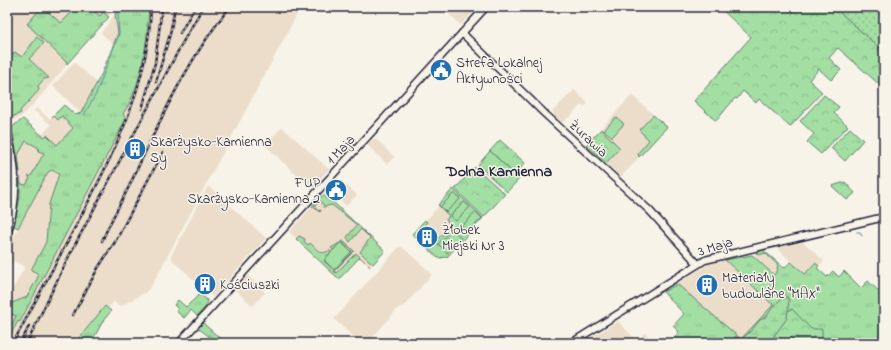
<svg xmlns="http://www.w3.org/2000/svg" width="891" height="350" viewBox="0 0 891 350" font-family="'Indie Flower',sans-serif">
<style>
.built{fill:#ebddc9}
.grass{fill:url(#grass-tufts);stroke:#62806f}
.forest{fill:url(#forest-crowns);stroke:#62806f}
.wetland{fill:url(#wetland-marsh);stroke:#62806f}
.garden{fill:url(#garden-dots);stroke:#62806f}
.pitch{fill:#a3dea3;stroke:#62806f}
.lines{fill:none;stroke-linecap:round;stroke-linejoin:round}
.stream{stroke:#5e88a2;stroke-width:1}
.secondary-casing{stroke:#22223b;stroke-width:9}
.secondary{stroke:#f7f3e8;stroke-width:6}
.rail-casing{stroke:#22223b;stroke-width:2.5}
.rail{stroke:#f7f3e8;stroke-width:1;stroke-dasharray:3;stroke-linecap:butt}
.labels{text-anchor:middle;stroke-width:3;stroke-linejoin:round;paint-order:stroke}
.poi-label{font-size:14px;fill:#22223b;stroke:#f7f3e8;text-anchor:start}
.street-label{font-size:14px;fill:#22223b;stroke:#f7f3e8}
.quarter-label{font-size:16px;font-weight:bold;fill:#22223b;stroke:#f7f3e8}
</style>
<defs>
<pattern id="grass-tufts" width="24" height="20" patternUnits="userSpaceOnUse"><rect width="24" height="20" fill="#a3dea3"/><path d="M3 7l-1-3M5 7V3M7 7l1-3M15 17l-1-3M17 17v-4M19 17l1-3" fill="none" stroke="#8cbe8d"/></pattern>
<pattern id="forest-crowns" width="20" height="18" patternUnits="userSpaceOnUse"><rect width="20" height="18" fill="#a3dea3"/><path d="M2 6a3 3 0 1 1 6 0M12 15a3 3 0 1 1 6 0" fill="none" stroke="#8cbe8d"/></pattern>
<pattern id="wetland-marsh" width="20" height="14" patternUnits="userSpaceOnUse"><rect width="20" height="14" fill="#a3dea3"/><path d="M1 5h8M5 5V1M11 12h8M15 12V8" fill="none" stroke="#8cbe8d"/></pattern>
<pattern id="garden-dots" width="8" height="8" patternUnits="userSpaceOnUse"><rect width="8" height="8" fill="#a3dea3"/><path d="M2 2h.1M6 6h.1" fill="none" stroke="#8cbe8d" stroke-width="1.8" stroke-linecap="round"/></pattern>
</defs>
<rect width="100%" height="100%" fill="#f7f3e8"/>
<filter id="ink" filterUnits="userSpaceOnUse"><feTurbulence type="fractalNoise" baseFrequency=".025" numOctaves="2"/><feDisplacementMap in="SourceGraphic" scale="8" xChannelSelector="R" yChannelSelector="G"/><feConvolveMatrix kernelMatrix="1 2 1 2 8 2 1 2 1" color-interpolation-filters="sRGB"/></filter>
<g filter="url(#ink)">
<path class="built" d="M7,7H113L114,9L32,106L21,116L7,124Z
M149,7H301L152,285L146,292L119,307L114,301L108,308L104,306L75,343H7V287L12,290L25,267L14,261L7,275V249L48,172L52,170L59,174L49,204L46,242L31,270L41,278L126,119L123,114L135,91L142,62Z
M441,7H478L461,25Z
M115,14L118,33L113,44L101,33Z
M74,62L97,83L81,113L53,86Z
M574,90L588,103L586,106L581,105L575,111H573L574,113L562,123L554,115L553,111Z
M632,95L667,127L621,177L586,145Z
M37,108L50,119L57,110L77,128L56,148L42,135L51,125L36,112H33Z
M20,127L45,150L20,197V170L13,136Z
M282,127L329,169L311,189L265,145Z
M375,138L394,157L387,164L367,145Z
M338,178L357,195L346,206L333,194L328,200H331L385,250L370,267L360,257L339,279L289,232Z
M208,186L266,238L213,297L173,261L171,256Z
M439,206L469,233L447,257L441,259L438,258L412,235Z
M803,242L824,261L819,266L815,263L805,274L777,248Z
M399,247H402L431,273V276L404,306L398,308L368,343H360L334,319Z
M765,252L793,276L785,285L752,255Z
M725,260L773,305L741,339L677,284L709,264Z
M247,275L265,292L253,306L234,289Z
M618,321L637,341L645,333L656,343H582Z"/>
<path class="grass" d="M42,7L61,23L77,7H89L100,16L103,12L109,17L67,64L66,60L65,61L27,24Z
M120,7H149C147,43 143,83 123,114L126,119L20,322L18,321L7,341V333L9,329L7,327H11L8,326V323L12,325L16,316L7,312V305L27,297L38,277L37,273L31,270L46,242L49,204L59,174L52,170L48,172L18,228L14,226L20,197V177L21,184L26,185L30,178L28,176H31L44,153L38,151L39,148L26,141L18,155L20,172L12,127L23,119L44,137L47,135L57,145L73,128L62,116L58,120L54,116L52,117L64,105L75,115L81,113L102,73L118,33L115,14Z
M37,37L44,43L29,59L49,78L44,79L38,86L39,90L20,111L21,113L10,118L7,117V61L15,52L22,57Z
M653,115L667,127L639,157L638,153L649,140L639,130Z
M601,129L620,148L606,163L586,145Z
M845,182L855,193L847,200L832,186Z
M453,189L483,218L447,257L438,258L412,234L425,220L427,222L422,227L419,235L431,246L451,225L446,220L449,216L438,205Z
M323,195L330,201L331,200L385,251L373,264L360,252L370,238L361,229L350,242L347,237L357,225L332,205L323,207L324,205L319,201L314,207L318,211L321,210L320,212L312,206Z
M299,236L305,239L304,241L308,245L310,243C316,248 321,257 329,250L331,252L324,261L334,270L352,251L342,242L333,250L331,248L343,241L354,251L334,271L336,273L356,253L370,267L360,257L339,279L296,239Z
M763,250L784,268L791,262L805,274L815,263L819,266L817,268L827,277L833,271L839,277L844,271L861,288L868,281L884,296V343H669L679,332L673,326L684,314L663,292L677,284L741,339L773,305L725,260L752,255L774,275L778,270L777,268L778,265L765,253L759,255L756,253Z
M200,294L207,300V305L197,316L191,310L184,318L176,311L178,309L174,305L178,300L186,307Z
M105,306L111,311L103,321L91,343H75Z
M203,323L225,343H197L196,342L200,337L206,343L211,338L198,328Z"/>
<path class="forest" d="M719,7H834L884,52V83L881,86L838,48L829,58L841,70L831,80L819,69L809,80L822,92L790,127L759,99L756,103L743,91L737,99L735,98L716,121L694,101L751,37Z
M824,95L839,107L834,113L848,126L821,154L807,142L814,134L800,121Z
M850,128L863,140L845,161L831,148Z
M500,140L525,163L515,175L490,151Z
M475,167L505,194L484,217L455,189Z
M452,229L461,238L447,253L438,244Z
M792,309L811,329H822V343H785L781,338L765,340L785,312Z"/>
<path class="wetland" d="M783,297H787L789,300L787,318L769,343H730L735,337L741,339L750,332L760,320L767,316L772,308Z"/>
<path class="garden" d="M834,7H884V52Z"/>
<path class="pitch" d="M616,117L624,124L612,137L604,130Z
M490,151L519,179L507,192L478,165Z
M454,193L460,199L446,212L440,207Z
M464,202L470,207L456,221L450,216Z
M476,212L482,218L468,232L462,226Z
M341,242L351,252L334,270L324,260Z"/>
<g class="lines">
<path class="stream" d="M84,115L96,94L119,34L118,13
M857,232H860L862,236"/>
<g class="secondary-casing">
<path id="secondary" d="M462,33L545,114L650,211L697,263
M7,133C18,167 18,201 7,235
M179,343L486,7
M571,343L705,260L884,217"/>
</g>
<use href="#secondary" class="secondary"/>
<g class="rail-casing">
<path id="rail" d="M180,33L195,7
M156,82L170,34L175,7
M142,109L155,63L162,7
M102,241C111,219 123,200 133,178C160,120 189,57 230,7
M73,315L98,268L115,242L163,152
M13,343C35,302 57,261 79,220C115,150 148,88 151,7
M21,343L29,326
M27,343L69,256L184,40L203,7"/>
</g>
<use href="#rail" class="rail"/>
</g>
</g>
<defs>
<g id="civic-disc" transform="scale(1.15)"><circle r="9.5" fill="#1f6fb2" stroke="#f7f3e8"/><path d="M-.6-6.5H3V-4.5H.6V-3L4-1V1h2V6H-6V1h2V-1L-.6-3ZM-1.2 2.5V6h2.4V2.5Z" fill="#fff"/></g>
<g id="building-disc" transform="scale(1.15)"><circle r="9.5" fill="#1f6fb2" stroke="#f7f3e8"/><path d="M-4-6H4V6H1V3H-1V6H-4ZM-2.5-4.3h1.7v1.8h-1.7ZM.8-4.3h1.7v1.8H.8ZM-2.5-1h1.7V.8h-1.7ZM.8-1h1.7V.8H.8Z" fill="#fff"/></g>
</defs>
<g fill-rule="evenodd">
<use href="#civic-disc" x="441" y="70"/>
<use href="#building-disc" x="135" y="149"/>
<use href="#civic-disc" x="336" y="190"/>
<use href="#building-disc" x="427" y="237"/>
<use href="#building-disc" x="205" y="284"/>
<use href="#building-disc" x="707" y="285"/>
</g>
<g class="labels">
<g class="poi-label">
<text x="456" y="67">Strefa Lokalnej<tspan x="456" dy="16">Aktywności</tspan></text>
<text x="150" y="146">Skarżysko-Kamienna<tspan x="150" dy="16">Sy</tspan></text>
<text x="320" y="187" text-anchor="end">FUP<tspan x="320" dy="16">Skarżysko-Kamienna 2</tspan></text>
<text x="442" y="234">Żłobek<tspan x="442" dy="16">Miejski Nr 3</tspan></text>
<text x="722" y="282">Materiały<tspan x="722" dy="16">budowlane "MAX"</tspan></text>
<text x="220" y="289">Kościuszki</text>
</g>
<g class="street-label">
<text transform="translate(589 138) rotate(43)" y="5">Żurawia</text>
<text transform="translate(340 149) rotate(-47)" y="5">1 Maja</text>
<text transform="translate(715 246) rotate(-17)" y="5">3 Maja</text>
</g>
<g class="quarter-label">
<text x="499" y="176">Dolna Kamienna</text>
</g>
</g>
<rect width="891" height="350" fill="none" stroke="#f7f3e8" stroke-width="24"/>
<rect x="12" y="12" width="867" height="326" fill="none" stroke="#22223b" stroke-width="1.5" filter="url(#ink)"/>
</svg>
